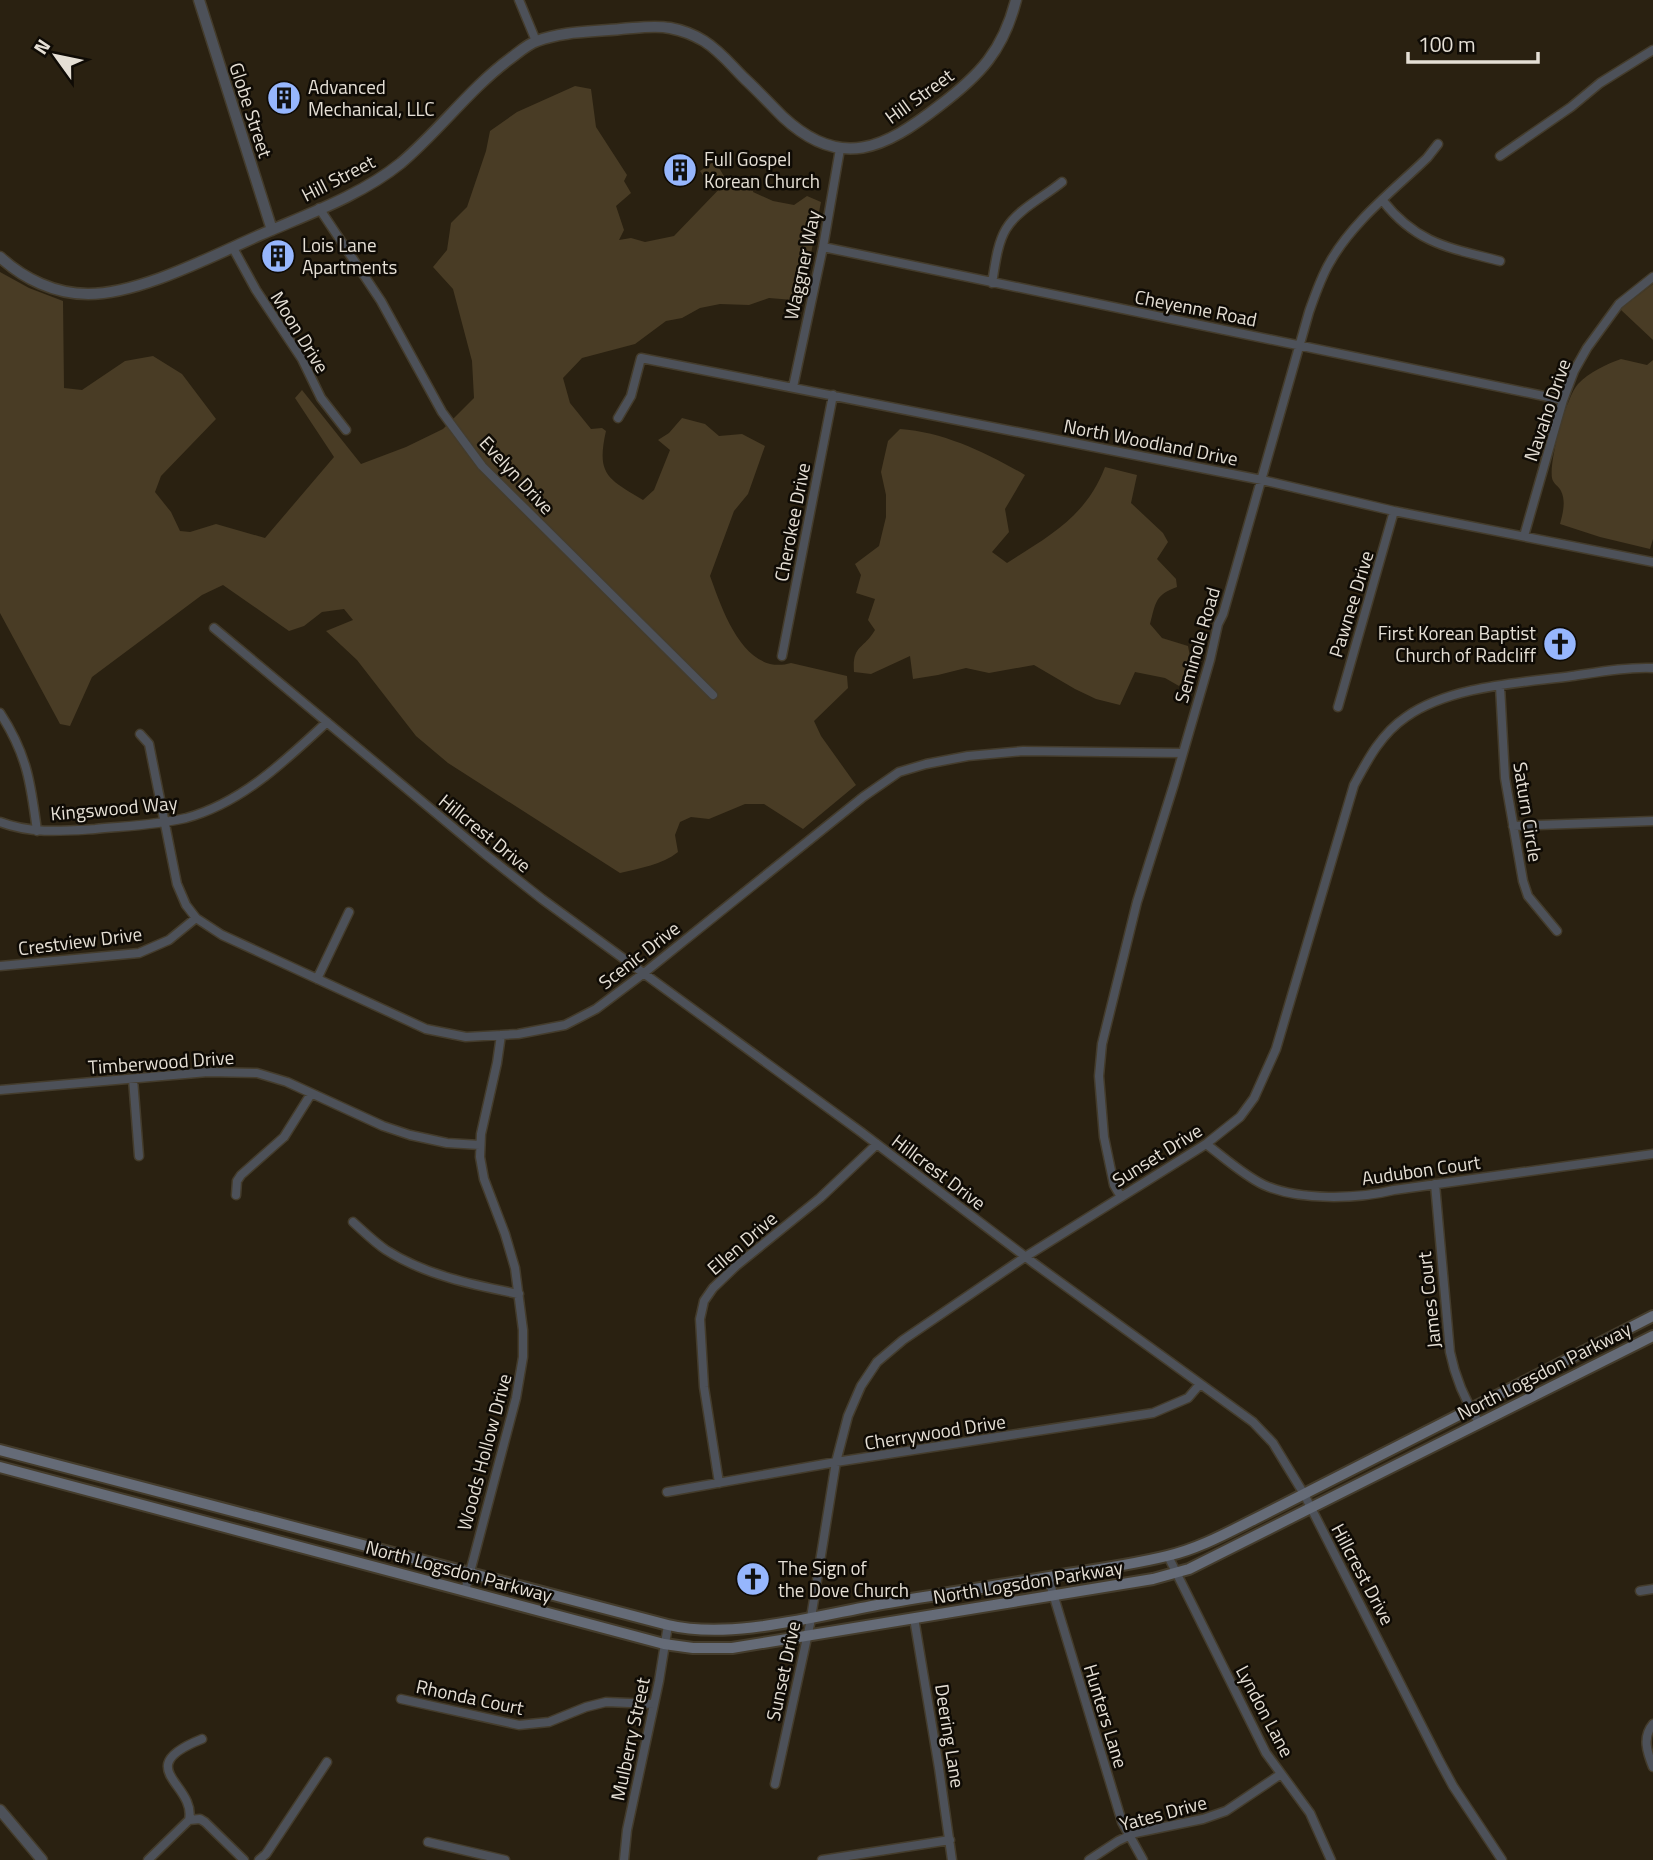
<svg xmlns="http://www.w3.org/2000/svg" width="1653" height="1860" viewBox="0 0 1653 1860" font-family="'Titillium Web',sans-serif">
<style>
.green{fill:#493c25}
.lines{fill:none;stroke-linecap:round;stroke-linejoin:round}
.minor-casing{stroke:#443c2c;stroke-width:11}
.tertiary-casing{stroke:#443c2c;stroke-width:13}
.secondary-casing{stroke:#443c2c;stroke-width:14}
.minor{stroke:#4d5159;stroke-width:8}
.tertiary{stroke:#4d5159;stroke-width:10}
.secondary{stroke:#656b77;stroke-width:10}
.labels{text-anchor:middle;stroke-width:5;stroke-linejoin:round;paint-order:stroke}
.poi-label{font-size:19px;fill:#e5dfd5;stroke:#0f0b05;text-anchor:start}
.street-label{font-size:19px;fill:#e5dfd5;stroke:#0f0b05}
</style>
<rect width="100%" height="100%" fill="#2a2111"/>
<path class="green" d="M575,86L591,89L596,127L627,175L624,181L631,193L616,206L624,230L619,240L631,238L645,242L674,236L726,182L755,184L753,192L773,201L794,205L807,196L821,202L804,290L793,300L769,298L749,305L720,304L700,308L682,318L666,321L635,344L582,358L563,378L570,403L591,429L602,428L606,431C596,475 608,479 643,500L654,490L670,450L658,440L669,433L682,418L705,424L719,436L742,434L765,446L748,494L734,511L710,576C722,609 744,677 791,663L847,676L848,688L814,721L821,736L856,785L803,829L764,804H745L709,819L691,817L680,822L675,835L678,852C662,865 640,868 620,873L448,763L416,736L357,660L326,631L353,620L344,609L322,612L304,626L289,631L223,585L202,595L92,677L70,726L60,724L0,613V272L29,288L63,301L64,388L82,390L125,361L153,356L182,374L216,419L161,476L155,492L171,512L180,531L190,532L216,524L265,538L334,457L295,398L302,390L361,464L406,447L443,429L474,398L472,361L453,289L433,267L447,250L451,223L467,207L486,151L490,131L517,112Z
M715,161L725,178L711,187L700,171Z
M1653,284V340L1620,309Z
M1621,359L1647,365L1653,360V539L1650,549L1600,537L1560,524C1563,513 1566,501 1561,491C1559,486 1553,484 1552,478C1549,461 1566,397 1578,384C1589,372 1607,364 1621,359Z
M900,429C944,432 987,453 1025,475L1005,509L1009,532L992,552L1007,563C1049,536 1086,517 1105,467L1137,475L1131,503L1163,533L1168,542L1157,559L1176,579L1177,587C1155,595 1156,602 1150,624L1162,638L1188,646L1192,667L1179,686L1165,678L1135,672L1120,705L1096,699L1075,689L1034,665L989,673L966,668L938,675L913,679L910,656L871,674L854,672C852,645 863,650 875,630L868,620L875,599L856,593L861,575L855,564L879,546L886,517V495L881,472L888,441Z"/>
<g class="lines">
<g class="minor-casing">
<path id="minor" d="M519,0L536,41
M1500,156L1571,107L1600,83L1653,50
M1383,201C1417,244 1450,248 1500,261
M319,208L381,301L442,412L482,466L713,695
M823,247L1563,400
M233,248L256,290L302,359L321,398L346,430
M992,283C995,266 997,244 1006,229C1018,209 1044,197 1062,182
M793,387L823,247L840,149
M618,418L631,396L641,358L1262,480L1394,511L1653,562
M1524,536L1563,400L1574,371L1587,348L1619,304L1653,277
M214,628L485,854L542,899L861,1132L1035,1264L1253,1422L1273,1443L1304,1494L1439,1760L1453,1786L1502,1860
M782,656L833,395
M1500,686L1505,778L1523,881L1528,896L1557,931
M1338,707L1394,511
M0,713C27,754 31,784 37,831
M140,734L149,744L177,884L186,905L196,918L222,935L426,1029L466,1037L518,1034L565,1025L596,1009L644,973L863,797L899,772L926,764L968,756L1023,751L1181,753
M0,822C31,834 63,831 95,829C126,826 157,825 186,818C242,803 286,760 327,722
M1513,826L1653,821
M0,966L139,953L169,940L196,918
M317,979L349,912
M133,1079L139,1156
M0,1090L208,1072L257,1073L287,1082L383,1126L410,1135L447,1143L480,1145
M1206,1144C1225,1158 1243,1175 1264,1185C1299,1201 1358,1199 1394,1190L1653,1154
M1435,1184L1450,1352C1455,1377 1466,1402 1479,1423
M236,1195L237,1181L241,1175L284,1137L311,1094
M1121,1197L1114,1185L1104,1137L1099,1076L1102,1044L1137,902L1174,784L1210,660L1218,624L1223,614L1309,312C1315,295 1321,277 1330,262C1353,221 1394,190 1427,158L1438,144
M353,1222C363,1231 374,1242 386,1250C425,1275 473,1285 519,1294
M719,1483L704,1387L700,1319L704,1301L713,1288L736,1266L820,1198L877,1144
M667,1492L836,1462L1153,1413L1188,1398L1200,1384
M1168,1556L1266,1753L1310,1813L1331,1860
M1048,1577L1122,1822L1143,1860
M465,1591L516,1398L523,1357V1330L515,1268L505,1234L484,1179L480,1157L481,1134L497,1063L501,1035
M1640,1591L1653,1589
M914,1618L939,1768L952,1860
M401,1699L519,1725L549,1722L586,1707L606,1702L654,1704
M1653,1724C1642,1737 1647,1752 1653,1767
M775,1784L810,1624L836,1462L848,1416L861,1386L877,1362L903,1340L1025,1257L1206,1144L1240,1117L1254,1098L1276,1049L1354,785C1368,759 1381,734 1406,717C1450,686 1520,683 1572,676C1599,672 1626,667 1653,668
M189,1820L200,1819L205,1822L244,1860
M428,1842L505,1860
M148,1860L189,1820C197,1784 129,1768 202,1739
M259,1860L266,1854L327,1762
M624,1860L627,1830L659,1681L668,1625
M822,1860L950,1840
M1089,1860L1118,1841L1135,1833L1203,1819L1226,1811L1281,1774"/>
</g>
<g class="tertiary-casing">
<path id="tertiary" d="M199,0L272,230
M0,257C24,279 55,294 88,294C140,294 212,256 260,235C308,214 360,196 401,163C440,130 470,88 511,58C519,52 528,44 537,41C563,31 593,32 621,29C637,28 654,25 670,28C681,30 694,35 704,41C720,51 731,65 744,78C758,91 770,104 783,117C841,171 885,148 939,106C980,75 1003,51 1016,0
M0,1810L42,1860"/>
</g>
<g class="secondary-casing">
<path id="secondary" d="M0,1450L668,1625C735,1641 826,1613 894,1602C952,1592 1010,1584 1067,1574C1101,1569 1134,1564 1167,1556C1198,1549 1227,1533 1255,1519L1653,1316
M0,1467L664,1644L693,1648H732L1153,1579L1189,1569L1653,1336"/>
</g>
<use href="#minor" class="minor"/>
<use href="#tertiary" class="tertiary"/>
<use href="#secondary" class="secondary"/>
</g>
<defs>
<g id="building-disc" transform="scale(1.75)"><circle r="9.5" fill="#96b6fd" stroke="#0f0b05"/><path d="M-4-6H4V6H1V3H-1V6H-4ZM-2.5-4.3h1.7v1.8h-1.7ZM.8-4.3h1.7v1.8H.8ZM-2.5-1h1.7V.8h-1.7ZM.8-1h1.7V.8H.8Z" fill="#111"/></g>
<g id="church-disc" transform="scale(1.75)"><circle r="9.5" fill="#96b6fd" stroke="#0f0b05"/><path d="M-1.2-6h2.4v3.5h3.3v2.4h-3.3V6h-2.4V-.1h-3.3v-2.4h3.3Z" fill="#111"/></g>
</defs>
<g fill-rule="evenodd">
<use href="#building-disc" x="284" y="98"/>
<use href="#building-disc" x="680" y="170"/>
<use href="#building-disc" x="278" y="256"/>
<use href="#church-disc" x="1560" y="644"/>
<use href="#church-disc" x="753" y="1579"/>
</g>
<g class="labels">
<g class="poi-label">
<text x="308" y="94">Advanced<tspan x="308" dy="22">Mechanical, LLC</tspan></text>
<text x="704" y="166">Full Gospel<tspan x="704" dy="22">Korean Church</tspan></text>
<text x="302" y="252">Lois Lane<tspan x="302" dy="22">Apartments</tspan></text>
<text x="1536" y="640" text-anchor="end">First Korean Baptist<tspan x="1536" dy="22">Church of Radcliff</tspan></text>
<text x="778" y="1575">The Sign of<tspan x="778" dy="22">the Dove Church</tspan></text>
</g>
<g class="street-label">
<text transform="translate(919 96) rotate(-36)" y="7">Hill Street</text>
<text transform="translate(251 110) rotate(72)" y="7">Globe Street</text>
<text transform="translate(338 178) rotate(-27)" y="7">Hill Street</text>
<text transform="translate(802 265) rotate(-78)" y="7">Waggner Way</text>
<text transform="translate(1196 308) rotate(11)" y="7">Cheyenne Road</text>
<text transform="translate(300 332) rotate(58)" y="7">Moon Drive</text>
<text transform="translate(1547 410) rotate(-71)" y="7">Navaho Drive</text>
<text transform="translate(1151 442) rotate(11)" y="7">North Woodland Drive</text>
<text transform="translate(517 475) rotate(47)" y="7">Evelyn Drive</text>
<text transform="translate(792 522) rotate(-79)" y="7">Cherokee Drive</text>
<text transform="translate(1351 604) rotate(-73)" y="7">Pawnee Drive</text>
<text transform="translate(1197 645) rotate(-74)" y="7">Seminole Road</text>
<text transform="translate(114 808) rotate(-5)" y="7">Kingswood Way</text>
<text transform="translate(1528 812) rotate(81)" y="7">Saturn Circle</text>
<text transform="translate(485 833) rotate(39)" y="7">Hillcrest Drive</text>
<text transform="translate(80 941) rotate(-7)" y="7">Crestview Drive</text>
<text transform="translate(639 955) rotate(-38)" y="7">Scenic Drive</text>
<text transform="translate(161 1062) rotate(-4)" y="7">Timberwood Drive</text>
<text transform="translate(1157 1155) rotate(-32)" y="7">Sunset Drive</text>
<text transform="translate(1421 1170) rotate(-8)" y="7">Audubon Court</text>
<text transform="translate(939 1172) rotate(37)" y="7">Hillcrest Drive</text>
<text transform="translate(742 1243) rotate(-41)" y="7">Ellen Drive</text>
<text transform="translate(1429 1300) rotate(-96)" y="7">James Court</text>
<text transform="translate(1544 1371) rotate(-27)" y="7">North Logsdon Parkway</text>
<text transform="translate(935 1432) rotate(-9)" y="7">Cherrywood Drive</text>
<text transform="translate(484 1452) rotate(-75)" y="7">Woods Hollow Drive</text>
<text transform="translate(459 1571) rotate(15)" y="7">North Logsdon Parkway</text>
<text transform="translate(1363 1574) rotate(62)" y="7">Hillcrest Drive</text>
<text transform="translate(1028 1582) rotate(-9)" y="7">North Logsdon Parkway</text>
<text transform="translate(783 1671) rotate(-78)" y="7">Sunset Drive</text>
<text transform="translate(470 1697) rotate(12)" y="7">Rhonda Court</text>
<text transform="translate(1265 1711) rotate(62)" y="7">Lyndon Lane</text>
<text transform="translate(1106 1716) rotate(73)" y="7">Hunters Lane</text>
<text transform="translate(950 1736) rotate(81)" y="7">Deering Lane</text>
<text transform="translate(630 1739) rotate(-78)" y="7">Mulberry Street</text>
<text transform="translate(1163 1813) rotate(-15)" y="7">Yates Drive</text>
</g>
</g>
<g transform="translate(56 56) rotate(303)" stroke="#0f0b05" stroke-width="5" paint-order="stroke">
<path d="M0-5L12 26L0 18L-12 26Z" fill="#e5dfd5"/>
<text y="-10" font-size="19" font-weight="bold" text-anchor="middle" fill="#e5dfd5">N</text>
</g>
<path d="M1408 52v10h130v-10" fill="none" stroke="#e5dfd5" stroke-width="3.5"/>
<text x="1418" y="52" font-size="21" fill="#e5dfd5" stroke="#0f0b05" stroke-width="5" paint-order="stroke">100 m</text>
</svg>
